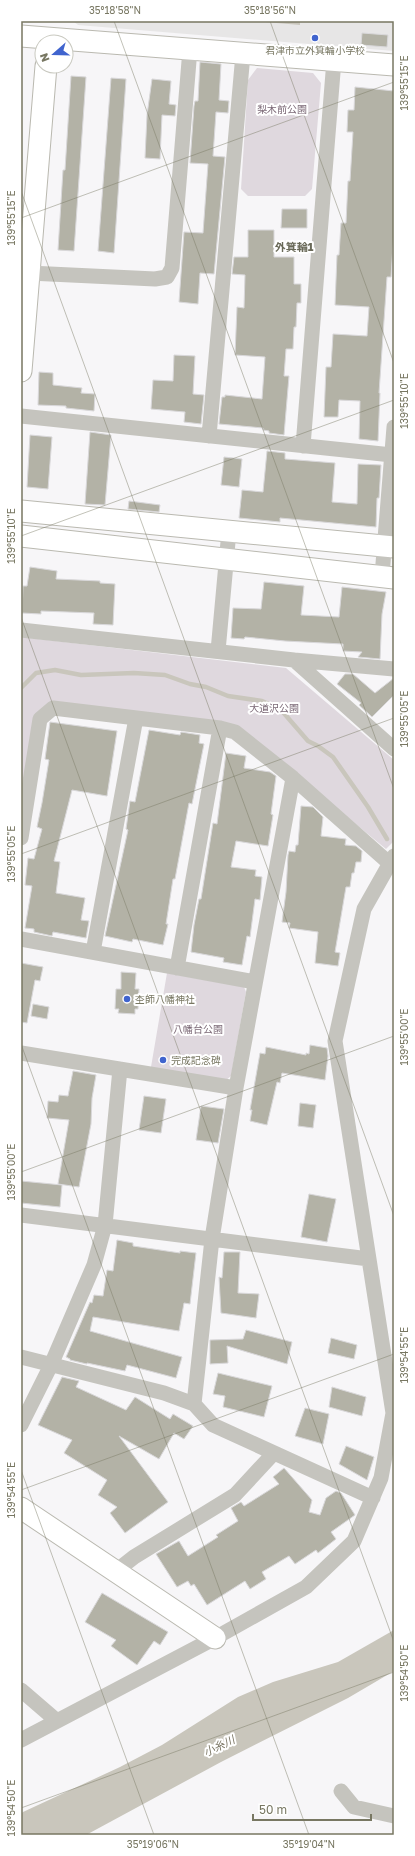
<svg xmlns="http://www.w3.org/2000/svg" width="415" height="1856" viewBox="0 0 415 1856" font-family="'Golos Text','Noto Sans JP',sans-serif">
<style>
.built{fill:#e7e6e6}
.green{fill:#dfd8de}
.water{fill:#c9c6bc}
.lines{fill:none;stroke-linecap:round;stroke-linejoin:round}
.stream{stroke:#c9c6bc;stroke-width:4.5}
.building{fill:#b3b2a6;stroke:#d9d8da}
.secondary-casing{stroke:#bab9b0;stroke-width:23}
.street{stroke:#c5c4be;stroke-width:15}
.secondary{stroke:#fff;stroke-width:21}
.ticks{fill:none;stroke:#787762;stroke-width:1;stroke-opacity:0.45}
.poi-dot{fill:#4064ce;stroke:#fff;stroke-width:1.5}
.labels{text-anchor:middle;stroke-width:4;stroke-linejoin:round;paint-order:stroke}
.poi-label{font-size:10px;fill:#787762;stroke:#fff;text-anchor:start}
.park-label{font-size:10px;fill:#7b6976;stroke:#fff}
.neighbourhood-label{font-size:11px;font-weight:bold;fill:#696958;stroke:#fff}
.water-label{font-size:11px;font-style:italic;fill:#787361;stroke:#fff}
.neatline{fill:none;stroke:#787762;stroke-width:1.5}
.ticks-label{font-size:10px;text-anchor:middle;fill:#787762}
</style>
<rect width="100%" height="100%" fill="#f7f6f8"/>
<path class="built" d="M73,21H394V51L78,25Z"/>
<path class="green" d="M257,68L313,73L321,83L312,189L305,196H248L241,189L248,80Z
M21,637L286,668L394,760V841L386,849L237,726L47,704L21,805Z
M167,973L244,987L246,992L231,1076L225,1081L151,1067Z"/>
<path class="water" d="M265,21H300V25L265,22Z
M394,1630V1671L348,1698L221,1762L86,1835H21V1814L23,1812L120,1767L162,1745L238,1697L273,1682L338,1662Z"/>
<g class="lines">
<path class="stream" d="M21,688L36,673L55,670L81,675L134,673L165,675L190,684L206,687L228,696L262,701L273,706L282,711L308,741L318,746L333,757L368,807L387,839"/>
</g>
<path class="building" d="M362,33L388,35L387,47L361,45Z
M200,62L221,64L219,100L229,101L228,113L216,112L213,156L225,157L214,274L200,273L198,304L179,302L184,232L203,233L208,164L190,163L194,106L195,101H198Z
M71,76L86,77L74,251L58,250L63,170H65Z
M111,78L126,79L114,253L98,251Z
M152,79L171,81L169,104L176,105L175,116L162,115L160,159L145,158L147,115Z
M355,87L394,91V229L391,277H387L379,393H380L378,441L359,439L360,401L339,400L338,417H324L326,367H331L333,334L367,336L369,307L335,305L337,255H339L341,223H346L348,181H350L353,132H347L348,110H354Z
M282,209H307V228H281Z
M248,230H274V257H294V284H301V303H297L296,327H294L293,349H286L284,376H289L284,435L269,433V431L263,430V428L219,424L222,397H225V395L262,399L265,357L235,355L237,307L244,308L245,275L232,274L234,257H248Z
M174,355L195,356L193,394L204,395L201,424L184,422L185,412L151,409L153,380L173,381Z
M39,372L53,373V385L82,388L81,393L95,394L94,411L66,408V406L38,405Z
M90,432L111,435L105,505L85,504Z
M30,435L52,437L48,489L27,487Z
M267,451L285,453V459L335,463L332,502L357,504L358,464L381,465L379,498H377L376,527L280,518V522L239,518L242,490L263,492Z
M224,457L242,459L239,487L221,485Z
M129,501L160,505L159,512L128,509Z
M30,567L57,571L56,579L100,581V583L115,584L113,625L93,624L94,613L41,611V614L22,613L23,586H27Z
M264,582L304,586L301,615L339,617L342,587L386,592L382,614L380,659L358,657L362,652L343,651V644L285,641L245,637L244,639L231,638L233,608L261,609Z
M345,674H353L375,693L394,678V695L372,717L359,705L361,703L337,684Z
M50,722L117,731L107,796L72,790L54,861L60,862L56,893L85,898L81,920L89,921L86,938L53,932L52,936L34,932V929L25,928L32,886L25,885L28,858L34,859L42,829L37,827L42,803L49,760L45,759Z
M149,730L180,735L181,732L200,735L199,743L204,744L192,804L189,803L175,879H173L166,924H168L163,945L133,939L132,942L105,936L128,830L126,829L130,801L135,802Z
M226,753L246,756L244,768L270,772L276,776L271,814L273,815L268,846L236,841L231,867L256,870L255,876L262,877L260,900L255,899L250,937L247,936L242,965L223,962L224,958L191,952L194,925L199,899H201L213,823L217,824Z
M301,806L313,807L323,817L321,836L346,839L345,845L356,846L362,851L361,862H356L354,873H352L350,887H346L335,952L340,953L338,966L315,963L318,932L289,928L290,923L282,922L286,892L288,855L289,851L295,852L296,845H298Z
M21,963L43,967L40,981L35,980L27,1023L21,1022Z
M121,972L136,973L135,989H139L138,1009H135V1014L118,1013L119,1009H115L116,989H121Z
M33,1004L49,1007L47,1019L31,1016Z
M310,1045L327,1048L328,1056L325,1080L282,1073L280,1083L277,1082L267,1125L250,1121L252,1110H250L260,1053L265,1054L266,1047L306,1055V1053L309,1054Z
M73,1071L96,1075L92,1098L91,1124L79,1187L58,1184L69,1120L47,1118L48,1101L58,1102L59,1095L68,1096Z
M144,1096L166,1099L161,1133L139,1130Z
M300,1103L316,1105L313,1128L298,1126Z
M201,1106L224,1109L218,1143L196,1140Z
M21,1181L62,1185L60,1207L21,1203Z
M309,1194L336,1199L327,1242L301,1237Z
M117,1240L133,1243V1246L180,1253V1251L196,1253L190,1304L184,1303L179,1331L93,1317L90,1331L182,1357L176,1378L127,1365L125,1371L87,1363V1364L70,1360V1359L66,1357L90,1302L92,1303L94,1295L103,1296L107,1270L113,1271Z
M224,1252H240L238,1293L259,1294L256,1318L221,1313L219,1277L222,1278Z
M246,1330L292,1342L287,1364L227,1346L228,1363L210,1364V1340L243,1339Z
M331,1338L357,1345L354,1359L328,1353Z
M218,1373L272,1386L264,1417L223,1407L225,1396L213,1394Z
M62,1377L79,1381L76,1387L126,1410L135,1397L170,1419L173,1414L193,1426L184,1439L174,1433L159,1459L119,1436L168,1502L125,1533L110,1513L117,1507L98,1495L107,1480L64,1453L72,1440L38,1425Z
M332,1387L366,1397L362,1416L329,1407Z
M305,1408L329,1414L323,1444L295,1436Z
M346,1446L374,1457L367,1480L339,1464Z
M284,1468L312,1500L309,1512L320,1515L326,1498L336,1491L341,1493L355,1515L331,1532L336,1539L318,1553L316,1550L295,1564L289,1556L262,1572L266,1579L250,1589L245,1581L207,1605L194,1584L191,1586L188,1581L177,1587L156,1554L179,1541L188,1556L218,1537L216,1535L238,1521L231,1508L241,1502L244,1506L279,1484L273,1477Z
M102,1593L168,1632L160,1645L154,1641L137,1665L111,1646L116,1640L85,1622Z"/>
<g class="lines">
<g class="secondary-casing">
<path id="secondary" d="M21,36L394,65
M21,371L46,66
M21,511L394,547
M21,536L394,578
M21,1508L215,1638"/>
</g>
<path class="street" d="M29,273L155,279L167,277L172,268L190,49
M21,416L392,455
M209,436L243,54
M303,446L334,60
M382,576L394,427
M21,630L294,660L394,749
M218,651L229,531
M294,660L394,669
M21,838L40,719L53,708L220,728L235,732L293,778L389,863
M21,939L255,982
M93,952L136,718
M177,968L220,728
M21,1053L236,1088
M21,1215L369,1259
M21,1357L164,1393L194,1404L213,1425L373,1498
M194,1404L212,1239L236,1088L293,778
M21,1425L51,1365L94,1265L105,1225L120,1069
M115,1572L134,1557L235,1495L274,1453
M21,1690L57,1721
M21,1740L215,1638L306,1587L354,1541L381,1478L393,1413L335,1041L364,909L394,856
M341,1791L354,1807L394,1816"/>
<use href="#secondary" class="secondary"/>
</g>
<path class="ticks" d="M114,21L394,789M270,21L394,363M21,191L394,1216M21,218L394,82M21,536L394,400M21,617L394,1642M21,854L394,718M21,1044L309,1835M21,1172L394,1036M21,1470L154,1835M21,1490L394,1354M21,1808L394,1672"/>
<g class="poi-dot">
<circle cx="315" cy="38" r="4"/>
<circle cx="127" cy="999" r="4"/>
<circle cx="163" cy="1060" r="4"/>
</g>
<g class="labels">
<g class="poi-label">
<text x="315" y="54" text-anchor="middle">君津市立外箕輪小学校</text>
<text x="135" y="1003">杢師八幡神社</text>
<text x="171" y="1064">完成記念碑</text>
</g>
<g class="park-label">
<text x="282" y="113">梨木前公園</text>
<text x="274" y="712">大道沢公園</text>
<text x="198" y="1033">八幡台公園</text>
</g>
<g class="neighbourhood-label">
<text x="294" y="251">外箕輪1</text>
</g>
<g class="water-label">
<text transform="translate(219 1746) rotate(-26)" y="4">小糸川</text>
</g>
</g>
<rect width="415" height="1856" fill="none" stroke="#ffffff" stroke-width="44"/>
<g transform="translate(54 54) rotate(250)"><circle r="19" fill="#ffffff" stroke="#c9c9c0"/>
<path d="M0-3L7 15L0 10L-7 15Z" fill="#4064ce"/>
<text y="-6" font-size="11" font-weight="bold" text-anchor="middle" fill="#787762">N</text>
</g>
<path d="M253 1814v6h118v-6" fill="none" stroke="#787762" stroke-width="2"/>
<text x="259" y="1814" font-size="12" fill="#787762" stroke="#ffffff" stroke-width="3" paint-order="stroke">50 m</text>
<rect x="22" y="22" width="371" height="1812" class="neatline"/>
<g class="ticks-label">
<text x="115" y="14">35°18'58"N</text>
<text x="270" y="14">35°18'56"N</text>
<text transform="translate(404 83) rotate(-90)" y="4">139°55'15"E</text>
<text transform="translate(11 218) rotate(-90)" y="4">139°55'15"E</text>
<text transform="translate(404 401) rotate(-90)" y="4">139°55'10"E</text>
<text transform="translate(11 536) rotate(-90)" y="4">139°55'10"E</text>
<text transform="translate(404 719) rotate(-90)" y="4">139°55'05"E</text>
<text transform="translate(11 854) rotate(-90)" y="4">139°55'05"E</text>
<text transform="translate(404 1037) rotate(-90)" y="4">139°55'00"E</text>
<text transform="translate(11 1172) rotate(-90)" y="4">139°55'00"E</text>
<text transform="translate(404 1355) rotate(-90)" y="4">139°54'55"E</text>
<text transform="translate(11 1490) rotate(-90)" y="4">139°54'55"E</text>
<text transform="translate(404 1673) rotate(-90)" y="4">139°54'50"E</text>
<text transform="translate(11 1808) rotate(-90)" y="4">139°54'50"E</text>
<text x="153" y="1848">35°19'06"N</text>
<text x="309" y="1848">35°19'04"N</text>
</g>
</svg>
